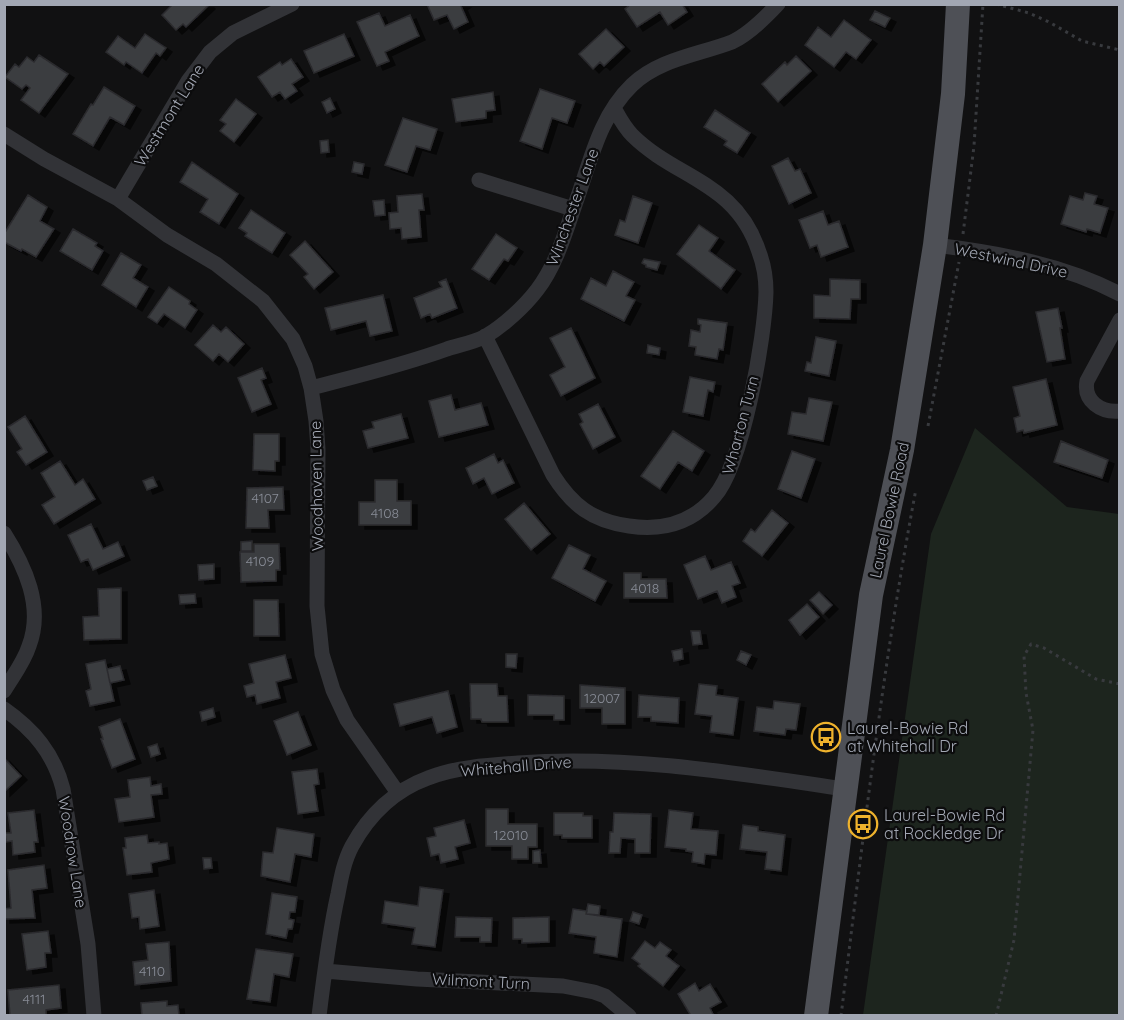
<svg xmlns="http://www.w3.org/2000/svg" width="1124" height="1020" viewBox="0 0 1124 1020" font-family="Quicksand,sans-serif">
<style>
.green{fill:#1d251e}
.building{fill:#3b3c3f;stroke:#2b2b2e;stroke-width:1.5;filter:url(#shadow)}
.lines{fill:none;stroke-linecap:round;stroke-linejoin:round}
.path{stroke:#383a3e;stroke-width:3;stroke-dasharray:3 4.5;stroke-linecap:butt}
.street{stroke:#323337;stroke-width:15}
.primary{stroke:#4e5056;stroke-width:24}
.labels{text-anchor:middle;stroke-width:4.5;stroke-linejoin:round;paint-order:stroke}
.number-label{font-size:14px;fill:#888c96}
.street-label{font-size:16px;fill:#a2a7b3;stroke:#0c0c0d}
.poi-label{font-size:16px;fill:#a2a7b3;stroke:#0c0c0d;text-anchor:start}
</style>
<defs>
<filter id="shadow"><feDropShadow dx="6" dy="4" stdDeviation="0" flood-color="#0009"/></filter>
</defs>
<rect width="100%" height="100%" fill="#111112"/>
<path class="green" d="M975,428L1067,507L1119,514V1015H863L931,534Z"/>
<path class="building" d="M173,4H208L209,5L186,27L183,24L176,30L162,15Z
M427,4H464L461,6L468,22L454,29L447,15L434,20Z
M631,4H682L687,12L668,25L660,12L637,27L625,9Z
M875,11L890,18L885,27L870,20Z
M379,13L385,26L410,15L419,36L385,52L389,61L377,66L357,22Z
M844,20L871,40L856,59L846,52L834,67L805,45L818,27L831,37Z
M606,29L624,47L604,66L600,62L593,69L579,54Z
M145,34L166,48L160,56L156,53L142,73L126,62L124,65L106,52L118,36L135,48Z
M344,34L354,56L314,73L304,51Z
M39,55L68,74L39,113L21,100L30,88L26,85L22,89L5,77L15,64L19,67L27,57L34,62Z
M796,56L811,71L778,102L762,84L785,62L787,65Z
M291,59L303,77L292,84L297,91L285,99L280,92L272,97L258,77L280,62L282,65Z
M104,87L135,106L124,125L110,117L93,146L73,134L91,104L93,105Z
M540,89L575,101L567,123L552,118L542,149L520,141Z
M493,92L495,110L486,111V118L456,122L452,99Z
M330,98L335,109L327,113L322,102Z
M236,99L256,114L234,142L220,131L226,124L220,120Z
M715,110L750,133L737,153L724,145L727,141L704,127Z
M403,118L437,129L430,150L416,146L407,172L385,165Z
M328,140L329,152L321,153L320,141Z
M788,158L795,171L800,169L811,193L789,204L772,166Z
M192,162L238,194L219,224L200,212L208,199L180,182Z
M354,162L364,164L362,174L352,172Z
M1085,193L1097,196L1094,204L1108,208L1100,233L1087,229L1086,232L1061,224L1070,196L1083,200Z
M422,194L424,210H419L421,237L402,239L401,228L390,229L389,213L398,212L397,196Z
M28,195L47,207L40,221L54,229L36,257L22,249L21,251L4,242V234Z
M633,196L652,203L638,243L615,235L620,220L625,222Z
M384,200L385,215L375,216L373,201Z
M251,210L285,233L272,253L245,236L247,233L239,228Z
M823,211L828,225L839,221L848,247L821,257L817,245L810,248L799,220Z
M699,225L718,238L709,251L735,270L721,289L677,254Z
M73,229L97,243L95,246L103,251L92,270L60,251Z
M496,234L517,248L508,261L504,259L489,280L472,269Z
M305,241L333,272L314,289L304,277L308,274L290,255Z
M121,253L141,265L133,278L148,287L136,307L102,285Z
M644,259L660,262L657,270L646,267V265L642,263Z
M613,271L634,282L626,296L635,300L624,321L581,299L591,278L606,286Z
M446,279L457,308L432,318L430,314L421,318L414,298L442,287L439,282Z
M830,279L860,280V299H851L850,319L814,318V295L830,296Z
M169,287L190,301L189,304L197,310L185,328L164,314L157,323L148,317Z
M383,295L392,331L370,336L366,321L331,330L325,308Z
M1058,308L1062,328H1060L1065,359L1047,362L1036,312Z
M698,319L727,323L723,350L719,349L717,359L695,355L696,347L689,346L691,330L700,332L701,325L698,324Z
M213,325L221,332L226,327L244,344L228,362L219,354L213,361L195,345Z
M571,328L595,378L561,396L550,375L565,367L550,338Z
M816,337L836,341L829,376L805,371L807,362L811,363Z
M648,345L660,348L659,355L647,353Z
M262,368L266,378L261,380L271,404L252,412L238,378Z
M690,377L715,382L713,392L708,390L703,416L683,412Z
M1046,379L1057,425L1024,433L1023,430L1017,432L1014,418L1020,416L1013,387Z
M451,395L455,410L481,403L488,425L439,437L429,401Z
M809,398L832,402L823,441L788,434L792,412L806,414Z
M598,404L615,437L593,449L580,424L583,422L579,414Z
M401,414L408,438L368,448L363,431L374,428L372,422Z
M25,416L47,452L26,465L17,452L22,449L8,427Z
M673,431L704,451L692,471L678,462L660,489L641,476Z
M254,434H279V461H275V471L253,470Z
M1061,441L1108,460L1102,478L1054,462Z
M792,451L815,459L801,498L778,489Z
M494,454L498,463L503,460L514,483L492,494L484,478L473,484L466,468Z
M60,461L75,485L83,479L95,499L54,524L42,505L55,497L41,473Z
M153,477L157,486L147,490L143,481Z
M375,480H397V501H411V525H359V502H375Z
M283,487L284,510H268L269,528H246L247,488Z
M524,503L550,534L531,550L505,519Z
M772,510L788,523L762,556L743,541L751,529L755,532Z
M91,524L103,549L118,542L124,556L93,570L88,559L81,562L68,535Z
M252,541V551H241V542Z
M254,544H279L280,570H276V581L241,582L240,552H254Z
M569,545L590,555L583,569L606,581L595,601L552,578Z
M705,556L711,570L731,562L740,583L732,586L736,597L722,603L717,591L698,599L684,565Z
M214,564V579L199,580L198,565Z
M624,573H641V579H666L667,598H624Z
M121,588V639L84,640L83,617L99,616L98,589Z
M819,592L832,605L823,614L810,600Z
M195,594L196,603L180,604L179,595Z
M254,600H278L279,636H254Z
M807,604L819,617L800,635L789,620Z
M691,631H700L702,644L693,645Z
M682,649L683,659L674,661L672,651Z
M741,651L751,655L746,665L737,660Z
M506,654H517L516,668L506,667Z
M285,655L291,678L276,682L280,698L257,704L255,695L247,697L244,686L254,683L249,664Z
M105,660L114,701L90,706L86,691L91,689L86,664Z
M120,666L124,680L110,683L107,669Z
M470,684H497L498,696H507L508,722H482L481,719H471Z
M699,684L717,686L716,695L738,698L733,735L710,732L712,716L695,714Z
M580,685L625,688V724H602V708H580Z
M448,691L457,727L437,733L432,717L400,726L394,704Z
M528,695L564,696V720H554V715H528Z
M639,695L679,698L678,723L651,721V717H638Z
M774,701L800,704L796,730L786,729L785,735L754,731L757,707L773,709Z
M213,708L215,717L202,721L200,712Z
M298,712L311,745L287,755L274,721Z
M120,719L135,759L112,768L101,739H103L99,727Z
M157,744L160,754L151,757L148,747Z
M4,758L21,776L4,792Z
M317,769L319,784L314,785L318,811L298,814L292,772Z
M150,777L151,786L161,784L162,794L151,795L154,817L119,822L115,799L130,797L128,780Z
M486,809H508V824H537V847H528V859H512V846H486Z
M34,810L38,842H34L35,852L13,855L12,841L6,842L5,833H11L8,813Z
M669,810L693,813L691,829L718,831L716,855L705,854L704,864L692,862L693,852L686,851V849L665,847Z
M554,813H583V816H592V838H562V835H554Z
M614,813L651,814L650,853H635V839L621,838L620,853H609L610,832H613Z
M464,820L470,843L455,847L458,859L441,863L439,854L431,856L427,838L436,836L434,828Z
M743,825L758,827V831L785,835L781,871L765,869L767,852L740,849Z
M277,828L314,834L311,857L295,854L290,882L261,876L263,852L273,853Z
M147,835L148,843L159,842V844L167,843L169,859L151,863L152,872L127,875L123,848H126L125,838Z
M540,850L541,863H533V851Z
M203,858H211L212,868L204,869Z
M44,865L47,888L32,890L35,918L4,919V909L11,908L8,870Z
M420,887L443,890L435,947L412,944L415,928L382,923L385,901L418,906Z
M154,890L159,926L140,929L139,917L132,918L129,894Z
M272,893L297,897L295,912H290L289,919L294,920L292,929H288L286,938L266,934Z
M588,904L600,906L599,915L586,914Z
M573,909L587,911L586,914L622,919L617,957L594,953L596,937L569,933Z
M633,912L642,915L639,924L630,921Z
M456,917L492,918L491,942H480V937H455Z
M549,917V942L522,943V939H513V918Z
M48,931L51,953H45L46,967L27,970L22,934Z
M645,941L655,948L660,942L671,950L666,956L679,966L663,986L638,966L640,964L632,958Z
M169,942L171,981L135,985L133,962L148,960L146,944Z
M256,949L293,954L289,977L274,974L270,1002L247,999Z
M695,983L699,991L710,984L721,1002L710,1008L714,1016H691L678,994Z
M59,985L61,1008L46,1010V1016H10L8,990Z
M167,1001V1006L178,1005L179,1016H142L141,1003Z"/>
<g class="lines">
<path class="path" d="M996,4L1029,13L1049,22L1082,41L1120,50
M963,234L974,146L983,4
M928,426L959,262
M841,1016C863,839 883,663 916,489
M996,1016L1014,940L1033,730L1026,693L1024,656L1031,644L1044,648L1096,679L1120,684"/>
<path class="street" d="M4,134L44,159L118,199L167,235L216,264L263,301L293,339L305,366L311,388L316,421L318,449L317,606L322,654L333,690L347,720L398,793
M479,180L573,209
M118,199L188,81L210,52L233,33L292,4
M935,245C999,253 1062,264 1120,294
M1120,320L1087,381C1083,401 1101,413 1120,411
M485,336L553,475C572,505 592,521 629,526C662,531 692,523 714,497C743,464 765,337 766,292C766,278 764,265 759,252C736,181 676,179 632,135C624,127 619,117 614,108
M311,388C357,376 403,365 447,349C460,345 475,342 486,336C504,325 524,307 537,290C557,264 566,230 577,199C591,159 600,116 632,85C659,59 698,55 732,42C749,34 765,18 778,4
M4,533C25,566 44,607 29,646C24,662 13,676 4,691
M4,709C34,730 54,754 63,789L88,944L94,1016
M325,971L417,979L563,986L594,992L605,996L629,1016
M319,1016C324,975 329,934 338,894C341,878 344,861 352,846C369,815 395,790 428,778C456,767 489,765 518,763C628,755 736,773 845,789"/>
<path class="primary" d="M816,1016L871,595L902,450L935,245L953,94L958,4"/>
</g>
<defs>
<g id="bus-ring" transform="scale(1.5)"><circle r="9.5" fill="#0c0c0d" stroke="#eeb22d" stroke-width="1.5"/><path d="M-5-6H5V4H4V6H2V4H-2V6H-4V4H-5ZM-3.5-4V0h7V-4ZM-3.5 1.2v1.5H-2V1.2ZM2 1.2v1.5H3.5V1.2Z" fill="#eeb22d"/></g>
</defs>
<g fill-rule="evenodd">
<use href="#bus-ring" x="826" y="737"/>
<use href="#bus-ring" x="863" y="824"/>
</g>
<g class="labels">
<g class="number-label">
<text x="265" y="503">4107</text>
<text x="385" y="518">4108</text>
<text x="260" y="566">4109</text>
<text x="645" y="593">4018</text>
<text x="602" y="703">12007</text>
<text x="511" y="840">12010</text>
<text x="152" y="976">4110</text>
<text x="34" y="1004">4111</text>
</g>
<g class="street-label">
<text transform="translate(169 115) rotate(-58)" y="6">Westmont Lane</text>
<text transform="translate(572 207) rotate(-70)" y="6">Winchester Lane</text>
<text transform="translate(1011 260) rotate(12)" y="6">Westwind Drive</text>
<text transform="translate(740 425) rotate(-75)" y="6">Wharton Turn</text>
<text transform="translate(316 486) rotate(-91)" y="6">Woodhaven Lane</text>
<text transform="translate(889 510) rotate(-78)" y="6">Laurel Bowie Road</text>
<text transform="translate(516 766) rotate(-5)" y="6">Whitehall Drive</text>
<text transform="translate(73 852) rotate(81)" y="6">Woodrow Lane</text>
<text transform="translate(481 981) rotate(3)" y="6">Wilmont Turn</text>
</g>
<g class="poi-label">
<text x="847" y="734">Laurel-Bowie Rd<tspan x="847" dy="18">at Whitehall Dr</tspan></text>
<text x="884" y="821">Laurel-Bowie Rd<tspan x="884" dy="18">at Rockledge Dr</tspan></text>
</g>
</g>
<rect width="1124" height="1020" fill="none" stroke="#a2a7b3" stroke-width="12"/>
</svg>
